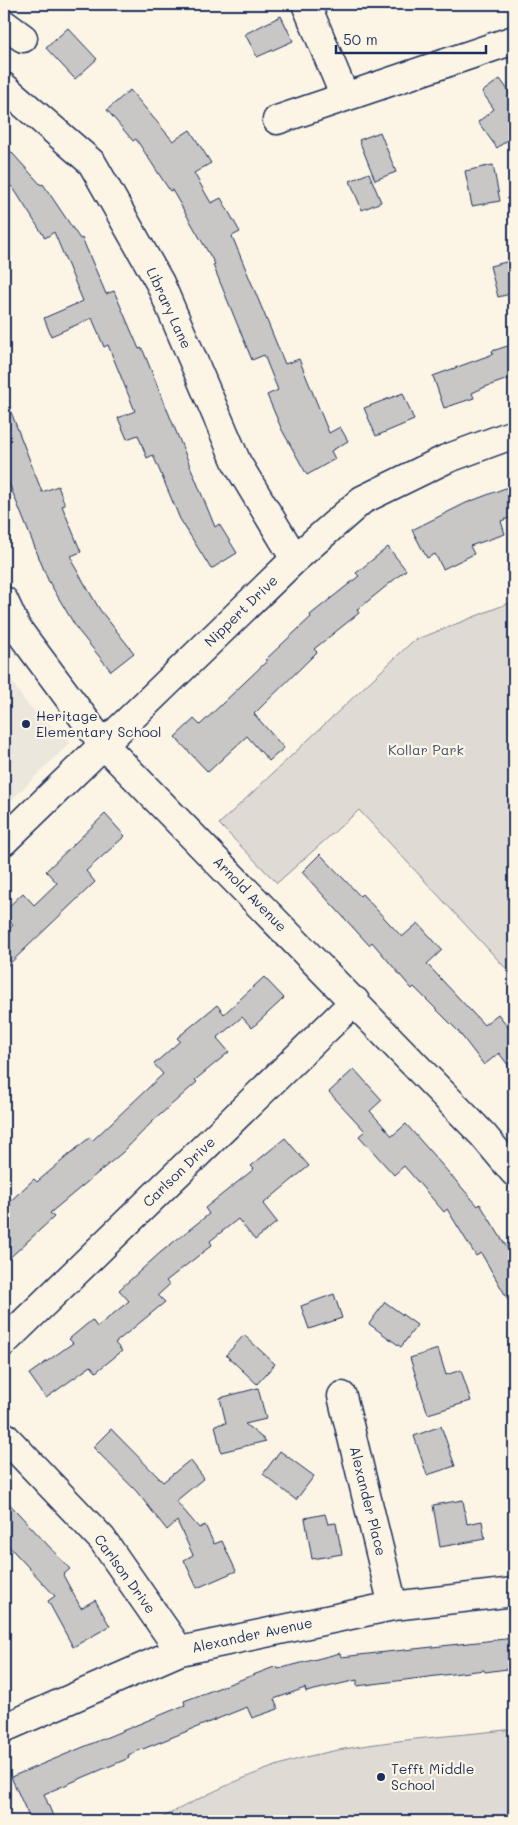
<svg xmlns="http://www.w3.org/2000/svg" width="518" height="1825" viewBox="0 0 518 1825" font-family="Mali,sans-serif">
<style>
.built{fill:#ece7dc}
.green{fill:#dfdbd4;stroke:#7d8599}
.building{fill:#c8c7c6;stroke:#1b2f5e}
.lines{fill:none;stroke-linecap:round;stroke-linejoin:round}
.minor-casing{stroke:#1b2f5e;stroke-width:31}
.minor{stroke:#fcf5e5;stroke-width:28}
.poi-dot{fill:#1b2f5e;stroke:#fcf5e5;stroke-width:2}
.labels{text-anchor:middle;stroke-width:4.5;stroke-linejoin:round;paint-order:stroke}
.street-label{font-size:14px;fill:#1b2f5e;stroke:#fcf5e5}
.poi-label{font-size:14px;fill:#1b2f5e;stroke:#fcf5e5;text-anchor:start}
.park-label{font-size:14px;fill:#425176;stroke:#fcf5e5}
</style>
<rect width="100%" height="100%" fill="#fcf5e5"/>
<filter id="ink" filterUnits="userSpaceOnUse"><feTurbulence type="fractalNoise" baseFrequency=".02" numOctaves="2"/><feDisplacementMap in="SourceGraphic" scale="10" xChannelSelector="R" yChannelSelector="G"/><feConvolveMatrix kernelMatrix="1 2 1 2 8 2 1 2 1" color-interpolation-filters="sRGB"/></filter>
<g filter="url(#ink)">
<path class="built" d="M4,670L27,704L70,743L4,807Z"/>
<path class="green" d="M514,601V977L359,810L277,883L219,824L413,641Z
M514,1729V1821H156C205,1795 256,1769 310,1756C376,1740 446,1737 514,1729Z"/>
<path class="building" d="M281,16L293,41L257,57L245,34Z
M68,28L97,59L75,79L46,48Z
M500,79L514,98V135L497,148L478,122L494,109L482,92Z
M130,90L173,141L190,130L211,163L194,173L211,203L221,198L240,232L232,236L285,364L299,359L329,433L340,427L348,441L331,451L335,459L307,475L282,430L267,395L278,390L264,355L252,360L213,265L215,264L172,190L170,191L136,139L133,141L107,110Z
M380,132L396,172L375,180L359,140Z
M4,144L41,185L43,184L80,239L82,238L106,294L114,291L139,349L142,348L215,527L219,524L237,553L211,569L180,519L153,455L147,458L138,435L127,439L118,418L135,411L108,345L104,347L92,318L51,336L44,318L83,301L54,232L45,238L12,186L4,194Z
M493,165L500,201L472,206L465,171Z
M369,173L381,202L362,210L350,181Z
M514,260V293L498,297L490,266Z
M514,344V377L485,387L472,393L474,398L444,408L433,376L493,354L492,351Z
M403,393L414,420L376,436L364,408Z
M4,394L42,492L58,486L65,505L62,506L81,552L71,556L74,561L72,562L100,610L134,653L111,671L77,629L48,580L4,471Z
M508,487L514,503V516L501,521L505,534L470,546L474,554L443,569L435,554L427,558L412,530L466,503Z
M388,547L406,570L357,610L359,613L314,649L317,652L254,714L284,748L269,761L247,736L208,772L175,737L194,719L200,725L267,661L265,660L311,617L310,615L359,576L356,573Z
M105,814L125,836L86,871L95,882L4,969V934L13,925L4,915V911L23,893L34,905L57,883L46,871Z
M320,854L360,896L362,894L402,937L418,923L442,950L427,964L484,1025L498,1014L514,1034V1073L499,1053L484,1065L458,1031L414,987L412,989L372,942L369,945L302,872Z
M264,977L284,998L252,1028L242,1017L217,1038L229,1052L195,1080L197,1082L152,1122L123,1152L50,1213L54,1217L4,1263V1207L34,1179L37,1182L90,1137L93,1140L163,1074L154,1064L180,1041L177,1038L217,1005L224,1014Z
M354,1069L382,1100L370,1111L392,1136L406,1124L478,1206L480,1204L514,1259V1310L481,1253L476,1256L447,1209L444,1212L404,1166L394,1175L359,1136L365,1131L329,1092Z
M285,1138L309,1166L263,1204L277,1222L255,1240L238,1219L210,1241L212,1245L166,1281L169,1285L158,1295L165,1302L115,1343L122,1351L96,1372L91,1366L46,1398L29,1374L73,1343L69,1339L92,1320L97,1327L129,1301L119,1290L161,1252L209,1214L205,1208L254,1169L251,1166Z
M334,1294L342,1318L309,1329L301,1306Z
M385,1302L417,1325L401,1347L369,1324Z
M244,1335L275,1364L257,1384L226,1355Z
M438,1349L446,1375L461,1370L471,1401L428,1414L410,1358Z
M258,1388L266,1419L245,1424L266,1441L221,1452L215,1425L226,1423L220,1398Z
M441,1426L455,1466L427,1475L414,1436Z
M111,1429L163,1482L190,1460L204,1478L176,1501L199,1528L205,1525L214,1544L222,1541L236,1571L197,1588L184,1560L193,1555L177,1521L167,1530L137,1492L93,1447Z
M280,1451L314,1476L296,1500L263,1474Z
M4,1498L70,1569L63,1575L81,1608L95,1600L110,1626L73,1647L48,1601L55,1596L4,1541Z
M463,1500L467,1524L482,1521L485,1539L440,1547L433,1505Z
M325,1514L328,1524L336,1523L342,1554L312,1559L305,1518Z
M514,1638V1668L485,1672L484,1670L357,1686V1680L306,1692L305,1688L274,1699L278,1709L252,1718L247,1707L128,1755L129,1758L44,1794L55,1821H31L11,1777L185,1705L184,1701L277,1666L278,1669L340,1653L341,1657Z"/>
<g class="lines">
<g class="minor-casing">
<path id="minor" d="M306,4L345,97
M4,24L23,38
M4,87L92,163L160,283L237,463L295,559
M277,120L514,40
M4,601L16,627L103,744L483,1135L514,1172
M4,841L295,559L362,500L446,459L514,434
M4,1342L355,1001
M342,1396L393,1606
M4,1436L102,1539L180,1651
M4,1728L180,1651L393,1606L514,1592"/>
</g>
<use href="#minor" class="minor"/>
</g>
</g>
<g class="poi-dot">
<circle cx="26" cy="724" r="5"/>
<circle cx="381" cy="1777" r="5"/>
</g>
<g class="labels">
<g class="street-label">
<text transform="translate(169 308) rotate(65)" y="5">Library Lane</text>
<text transform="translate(241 611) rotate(-44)" y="5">Nippert Drive</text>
<text transform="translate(250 894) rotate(46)" y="5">Arnold Avenue</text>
<text transform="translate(179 1172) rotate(-44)" y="5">Carlson Drive</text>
<text transform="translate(368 1501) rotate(76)" y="5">Alexander Place</text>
<text transform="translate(125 1574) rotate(54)" y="5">Carlson Drive</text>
<text transform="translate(252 1635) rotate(-12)" y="5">Alexander Avenue</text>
</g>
<g class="poi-label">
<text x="36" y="721">Heritage<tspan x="36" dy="16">Elementary School</tspan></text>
<text x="391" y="1774">Tefft Middle<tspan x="391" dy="16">School</tspan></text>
</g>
<g class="park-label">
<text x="426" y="755">Kollar Park</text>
</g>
</g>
<rect width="518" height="1825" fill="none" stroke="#fcf5e5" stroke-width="20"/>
<rect x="10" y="10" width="498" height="1805" fill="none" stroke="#1b2f5e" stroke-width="2" filter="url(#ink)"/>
<path d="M336 45v8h150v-8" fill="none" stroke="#1b2f5e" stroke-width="2.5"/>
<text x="343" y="45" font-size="15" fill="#1b2f5e" stroke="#fcf5e5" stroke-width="4" paint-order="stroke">50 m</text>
</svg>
